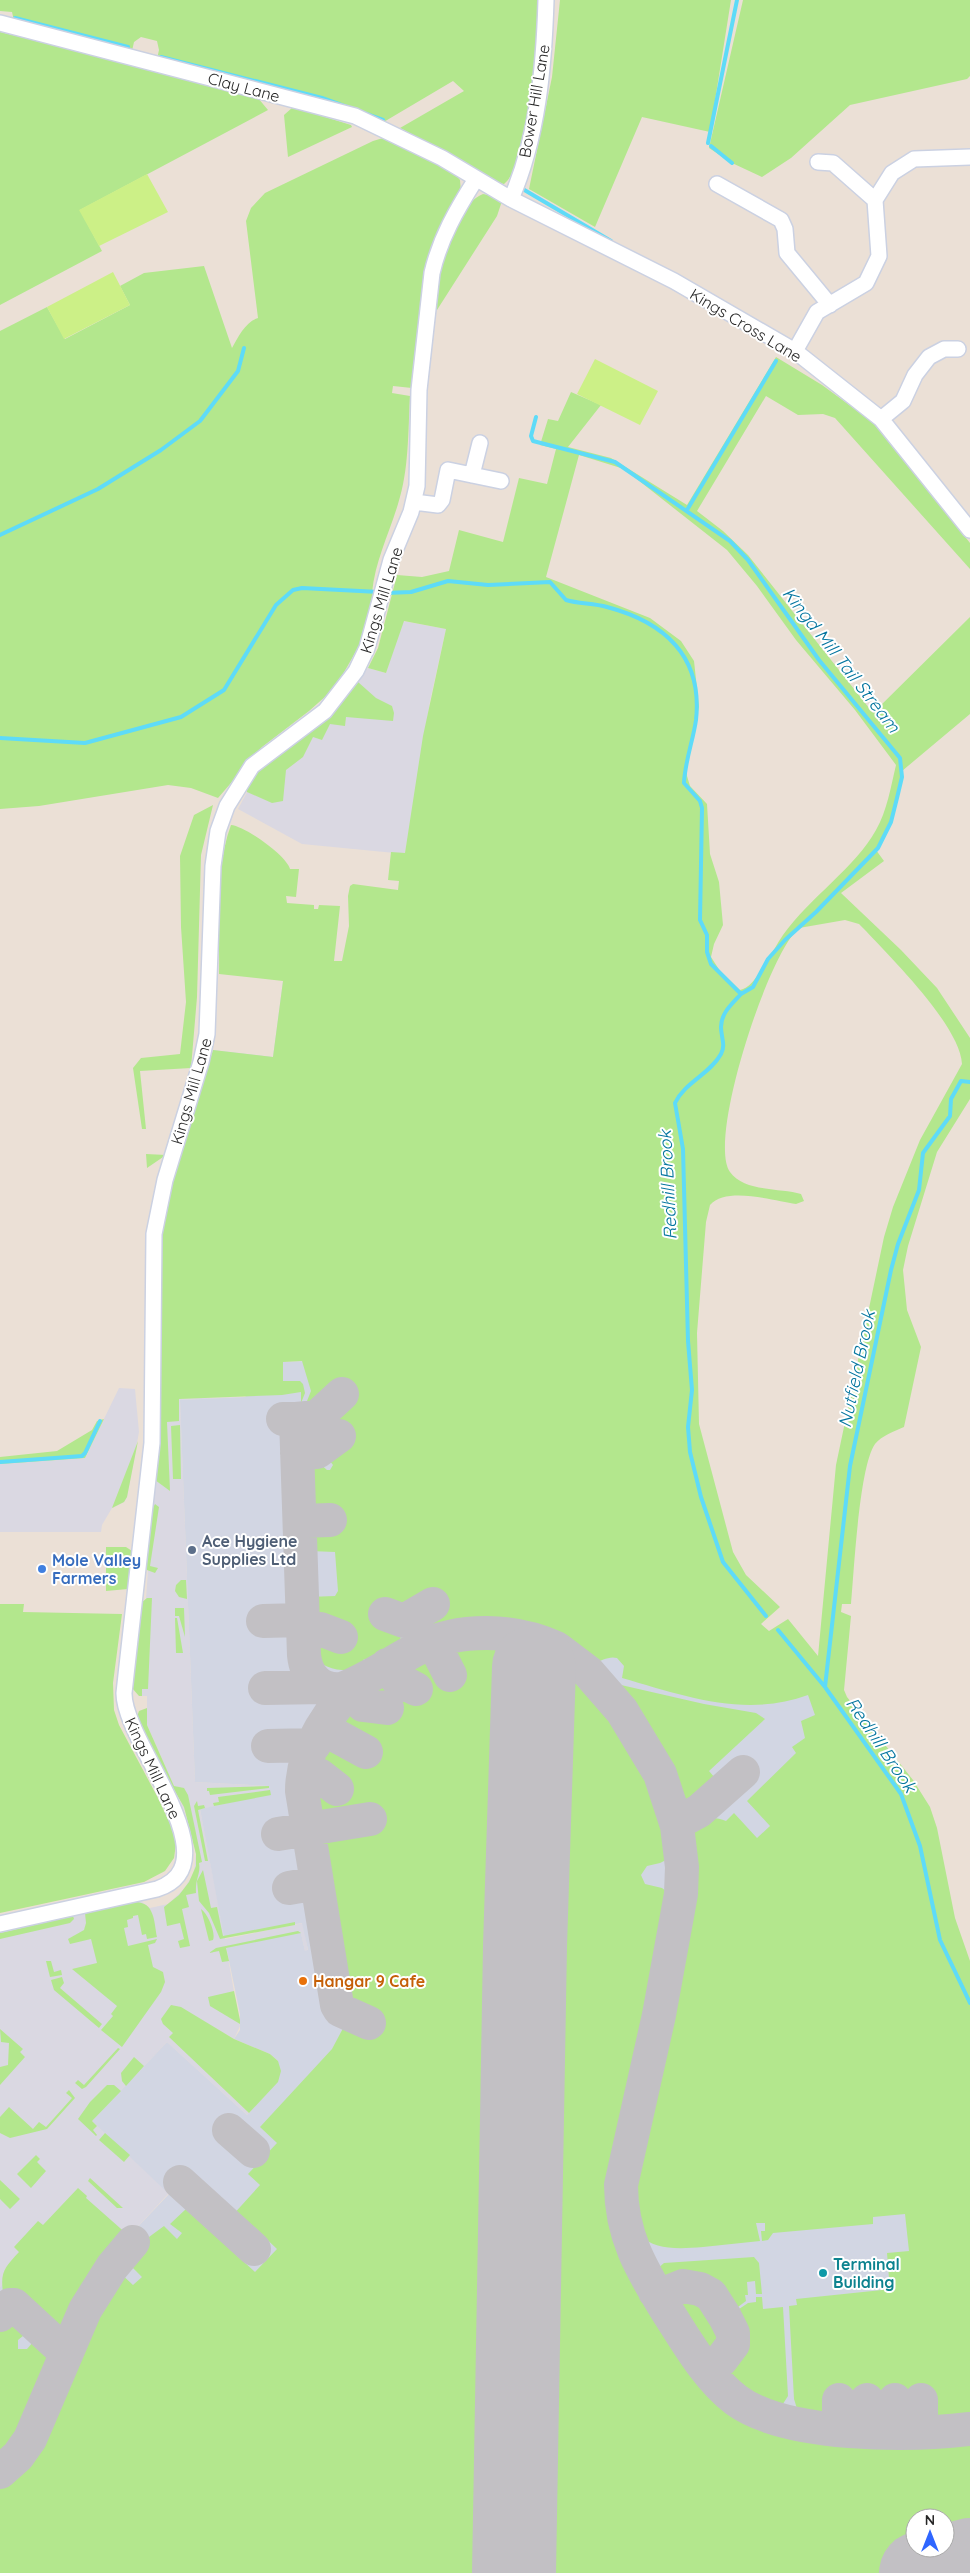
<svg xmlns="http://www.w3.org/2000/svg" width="970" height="2573" viewBox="0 0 970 2573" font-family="Quicksand,sans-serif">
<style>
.industrial{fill:#dad8e2}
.airport{fill:#d2d6e3;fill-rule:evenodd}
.green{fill:#b3e78d;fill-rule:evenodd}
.pitch{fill:#ccf087}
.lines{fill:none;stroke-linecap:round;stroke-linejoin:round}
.stream{stroke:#5edbf8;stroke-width:4}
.taxiway{stroke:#c2c0c4;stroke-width:34}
.runway{stroke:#c2c0c4;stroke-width:84}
.minor-casing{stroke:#cbd1e2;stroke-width:18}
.minor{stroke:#fff;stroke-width:15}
.service-dot{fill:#5c6f8a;stroke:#fff;stroke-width:2}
.shop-dot{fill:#3f7fe0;stroke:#fff;stroke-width:2}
.food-dot{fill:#e8710a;stroke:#fff;stroke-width:2}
.culture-dot{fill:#0f9aa8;stroke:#fff;stroke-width:2}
.labels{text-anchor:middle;stroke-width:4;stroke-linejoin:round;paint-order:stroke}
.street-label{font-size:16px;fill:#272727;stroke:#fff}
.service-label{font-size:16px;font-weight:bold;fill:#4e5e75;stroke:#fff;text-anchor:start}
.shop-label{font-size:16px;font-weight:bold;fill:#366cbe;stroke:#fff;text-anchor:start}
.food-label{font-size:16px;font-weight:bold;fill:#c56008;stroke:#fff;text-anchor:start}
.culture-label{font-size:16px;font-weight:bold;fill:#0d838f;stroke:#fff;text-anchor:start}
.water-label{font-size:18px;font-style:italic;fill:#03759f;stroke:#fff}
</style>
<rect width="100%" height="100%" fill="#ebe0d6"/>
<path class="industrial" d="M403,621L446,629L430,701L405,854L302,844L238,809L252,783L340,704L368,668L386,673Z
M119,1388L135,1389L139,1432L127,1497L124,1502L112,1508L102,1525L101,1532H0V1464L85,1458Z
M245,1397L180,1400L195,1782L269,1786L271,1795L200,1809L225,1939L303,1923L308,1951H305L301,1933L226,1946L240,2026L234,2039L224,2033L206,2072L249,2113L247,2115L167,2042L92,2121L169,2193L129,2236L85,2198L0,2287V1933L128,1903L142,1902L150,1908L168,1904L183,1890L194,1873L196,1854L188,1818L147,1725V1696H139L148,1571L146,1567L156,1482L162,1473L164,1399Z"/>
<path class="airport" d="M283,981L682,1432L761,1624L789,1652L970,2031V2573H0V2287L86,2198L129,2236L169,2194L92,2121L167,2042L247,2115L271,2089L278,2061L270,2054L234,2039L240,2030V2014L226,1946L298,1931L301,1933L305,1951L308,1950L302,1923L224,1937L200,1809L270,1794L269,1786L195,1782L180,1400L245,1397L283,1362L303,1361L309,1370L171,1186L213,1050L273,1057ZM915,2518H945V2548H915Z"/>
<path class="green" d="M0,0H539C537,41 535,157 504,184C497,184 414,135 400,128L464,91L453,81L382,123L157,59L159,50L157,41L141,37L134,42L132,51L14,21L12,12L0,11Z
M560,0H731L710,132L642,117L595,227L529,189L552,77Z
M743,0H970V76L967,79L850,105L791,158L762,177L732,163L709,148Z
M0,32L100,55L233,93L258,98L268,110L80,210L102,251L0,305Z
M293,107L351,125L352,127L288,157L284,115Z
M383,138L405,146L452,170L460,180L461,192L445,220L412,388L393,386L392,393L410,396C408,432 409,470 398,504C389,534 375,561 372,593H375L359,646L335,688L309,711L262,747L218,798L191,788L168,785L39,806L0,809V331L47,307L65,339L130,305L120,286L144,273L204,266L232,348C238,337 246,321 258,318L246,221L251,208L265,193L373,141Z
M483,194L494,196L502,201L497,216L437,310L434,308C437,275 449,209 483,194Z
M776,357L822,385L878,426L970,543V569L835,418L823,414L798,415L766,396L697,511L723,531L748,555L873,713L970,617V714L902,771L892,818L876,850L884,861L841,893L901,950L937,988L970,1038V1099L937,1152L908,1246L903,1270L907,1310L921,1347L904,1427C895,1431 881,1436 875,1444C859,1467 854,1572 851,1604H842L841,1612L851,1616L844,1690L847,1697L913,1780L930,1807L937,1828L955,1918L970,1961V2421L925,2423L926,2397H915L917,2423H898L899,2396H890L891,2424L871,2423V2395H862L864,2423L843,2421V2396L834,2397L835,2420L799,2415L794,2399L789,2306L797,2305L796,2299L882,2290L889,2278L887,2253L909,2251L905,2214L873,2217V2224L773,2233L768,2240L762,2241L761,2231H765V2223H756L760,2241C741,2243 722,2245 703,2247C649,2252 627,2243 630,2184C647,2096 672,2010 687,1921C689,1907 692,1893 691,1880C691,1868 685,1844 689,1834C695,1817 712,1815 726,1821L734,1813L757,1838L770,1826L747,1801L796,1753L792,1747L805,1738L801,1721L815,1715L808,1695C745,1718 684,1696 622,1678L624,1666L617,1658C607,1655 600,1664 589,1661L549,1632L538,1626L520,1622L455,1623L410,1642V1626L435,1607L437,1603L433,1600L410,1613L402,1609L397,1614L387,1608L381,1610L379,1615L380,1620L384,1622L390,1621L400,1628L401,1647L371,1664L365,1659L363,1660L366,1666L365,1667C349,1674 322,1670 312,1655L310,1638L324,1635L341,1643L347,1636L343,1631L327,1627L321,1621L309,1620L308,1597L335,1596L338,1591L335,1552L310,1551L309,1531C317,1525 326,1529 334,1524L331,1514L311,1515L308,1511L307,1490L312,1489V1482H304L303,1456H311L327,1470H330L333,1465L326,1456V1450L342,1440L343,1436L341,1433L337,1432L321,1444L302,1448V1423L320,1425L323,1417L339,1402L346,1401L349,1394L346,1389H338L335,1397L319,1412L301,1416L311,1391L302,1361L283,1362V1381H300L303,1384L305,1393L301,1403V1392L282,1395L179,1399V1421L167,1422L170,1491L155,1480L161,1368L159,1246L171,1186L213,1050L273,1057L283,981L219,974C220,925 214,871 231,825C245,826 287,856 290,869H299L296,897L286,896L287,903L314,905V909H318L319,905L340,906L334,961H342L349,926L348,896L350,886L353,884L398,890L399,881L388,880L391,852L405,853L423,736L446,629L404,621L386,673L368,668L378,648L397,575L422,577L449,571L459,530L503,542L519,478L547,484L556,449L540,445L548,419L558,421L571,392L601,405L568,447L611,458L687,505ZM579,455L624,469L727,550L757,586L796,640L855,710L896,765C891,786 887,811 876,830C856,867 809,898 783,935C773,949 756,988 740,990L720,971L711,957L714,944L723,925L719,882L710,854L707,804L690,786L687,776V764L699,707L694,661L681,641L650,618L546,577ZM845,920L859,924L866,931C892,959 960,1026 962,1064L920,1140L893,1207L884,1237L836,1465L818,1656L788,1619L769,1631L761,1624L780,1607L746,1575L733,1552L699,1424L697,1333L706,1222L710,1205C727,1186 774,1201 796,1204L804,1201L801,1194C781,1188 744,1192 730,1172C707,1140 768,954 799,928Z
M358,682L376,698L392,706L394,713L393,721L346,717L345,726L330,724L322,740L313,737L303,757L286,770L283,801L272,803L247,792L246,789L256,772L332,712Z
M213,805L201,855L197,997L191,1068L140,1071L146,1129H142L133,1068L141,1058L180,1054L186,1002L181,927L180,856L194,815Z
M146,1154L166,1155L147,1168Z
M104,1419L85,1458L0,1464V1457L57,1451L92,1430L97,1421Z
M180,1425L181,1479H173L171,1426Z
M138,1441L127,1497L124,1502L112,1508Z
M155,1504L159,1507L150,1566L158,1568L155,1573L147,1570L145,1566L150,1518H152L150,1514Z
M106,1547H126L132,1551L128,1589L106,1591Z
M181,1580H186L187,1599L179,1597L175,1591L176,1585Z
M147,1598H152L148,1689H142V1696H139L132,1688L141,1603Z
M0,1604H24L23,1612L122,1614L113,1683L114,1710L119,1725L158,1798L171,1826L176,1844L174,1858L165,1871L144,1882L0,1913Z
M175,1608H184L185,1637L179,1616H175Z
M175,1618H177L183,1653H176Z
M481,1647C501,1647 527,1646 546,1655C587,1673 638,1743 655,1784C662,1802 666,1821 669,1840L662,1843L669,1844L670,1858L660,1863L647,1866L641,1875L645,1884L662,1888L670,1894L669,1913L611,2188C608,2233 632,2273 656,2310C677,2342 698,2382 729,2406C779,2443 909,2444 970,2438V2573H0V2481C34,2458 53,2415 67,2377C70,2366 72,2355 77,2344C88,2318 102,2294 118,2271L133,2285L142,2277L127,2262L149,2237L164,2226L177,2239L182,2233L170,2224L186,2209L213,2234L219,2228L236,2244L231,2250L255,2272L277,2249L253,2226L249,2230L246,2227L244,2229L231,2217L260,2185L248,2174L277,2143L260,2127L332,2049L349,2017L362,2022L367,2029L372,2028L375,2023L371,2017L364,2018L349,2012L332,1894L320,1830L328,1831L333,1827L365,1822L366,1824L377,1823L375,1811L364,1812L365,1816L332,1822L326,1818L318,1822L313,1793L315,1778L333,1793L341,1791V1786L325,1772H318L333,1739L358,1752L362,1758L368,1759L373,1751L371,1746L362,1745L336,1731L355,1703L361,1710L385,1713L390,1711L388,1704L361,1700L360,1698L391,1676L394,1684L419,1692L421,1688C417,1681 402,1677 396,1672L435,1653V1661L439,1664L445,1677L450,1679L454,1673L440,1651ZM915,2518H945V2548H915Z
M621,1685L704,1704L756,1713L765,1719L709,1771L720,1784L699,1804L688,1806L682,1802L668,1769L621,1694Z
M147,1708V1725L174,1786L184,1788L188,1795L202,1862L199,1863C201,1874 195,1878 196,1893L186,1895L189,1907L182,1909L190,1946L180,1948L178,1941L184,1939L180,1923L167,1926L164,1907L179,1895L189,1882L196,1866V1854L184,1807L158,1762L137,1717L139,1711Z
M269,1786V1788L210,1795L209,1791H207V1788Z
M270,1790L271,1795L214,1806L213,1803L219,1802L218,1797Z
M197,1801L198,1806L204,1805L205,1808L198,1810L208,1861H205L194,1806Z
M203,1870L211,1908L217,1907L223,1936L295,1922V1925L220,1939L209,1913L199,1901L197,1881Z
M135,1902C155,1902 154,1922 157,1937L147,1939L146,1934L142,1935L138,1915L133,1916V1918L127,1920L128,1927L124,1928L128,1946L157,1939L155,1943L148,1945L153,1967L163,1972L165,1982L161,1992L122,2047L101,2030L113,2016L111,2014L117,2006L72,1969L97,1963L91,1939L70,1944L68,1939L84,1930L86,1923L85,1913Z
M201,1909C208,1914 216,1933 213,1940L209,1941Z
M73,1916L74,1919L70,1923L0,1939V1933Z
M298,1931L301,1933L226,1948L229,1961L222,1962L219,1951L209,1953L216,1948Z
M46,1961H51L54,1972L61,1970L62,1975L50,1977Z
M62,1977L64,1983L60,1988L102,2024L99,2028L54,1990L51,1980Z
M234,1991L240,2020V2024L210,2006L208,1997Z
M171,2005L181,2007L234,2039L270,2054L278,2061L281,2071L278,2082L249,2113L169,2037L173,2033L163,2024L161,2019Z
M0,2029L23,2049L20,2052L25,2057L0,2085V2067L8,2065L9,2043L1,2042Z
M118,2048L120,2049L86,2087L82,2089L75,2083L78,2080L84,2085Z
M134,2057L144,2066L126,2086L122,2081L121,2073Z
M107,2085H114L121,2091L92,2121L97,2126L93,2130L97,2135L96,2136L78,2119L90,2102Z
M69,2090L75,2098L47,2129L10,2138L0,2133V2117L9,2107L33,2129L39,2122L46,2127L72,2098L66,2093Z
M105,2133L130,2155L124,2162L99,2140Z
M36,2155L40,2159L37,2162L46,2171L31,2188L17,2174Z
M90,2178L123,2208H117L88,2181Z
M0,2180L20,2199L10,2209L0,2199Z
M78,2188L87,2196L86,2198L129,2236L93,2282L67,2336L59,2339L50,2335L3,2292C0,2272 5,2267 19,2252L14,2247L38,2221L43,2225Z
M754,2257L759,2263L762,2294H756L755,2281L747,2282L748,2295H745L746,2301L738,2307L733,2300L726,2304C714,2279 683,2278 659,2281L657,2269L664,2263Z
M685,2294C712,2296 750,2343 709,2354L704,2351L674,2306L679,2297Z
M756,2297H762L763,2309L783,2307L788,2396L779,2410C763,2406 724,2391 727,2370C730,2349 752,2348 735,2320L742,2316L739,2309L748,2303L756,2302Z
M14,2308L34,2327L18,2340V2349H27L41,2333L53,2346L57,2358C51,2385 21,2445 0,2463V2324L1,2320Z"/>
<path class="pitch" d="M147,174L168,212L99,246L79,210Z
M113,272L130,305L64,339L47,307Z
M595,359L658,391L640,425L577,394Z"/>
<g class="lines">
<path class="stream" d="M15,18L128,47
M161,57L322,98L383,120
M708,143L737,0
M711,146L732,163
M521,188L611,241
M536,417L531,436L533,441L615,462L730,541L748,560L819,660L900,758L902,777L897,798L891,822L878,848L816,912L785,940L768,959L753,987L741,994
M687,510L776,361
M0,535L98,489L161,450L200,421L238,371L244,348
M386,593L411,592L448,581L488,585L550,582L566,600C579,604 593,603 607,607C664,622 703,656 696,720C693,741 685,761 684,783L700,801L702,808L700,920L707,935V952L711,964L741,994C732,1004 721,1013 721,1027C721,1037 726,1045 721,1054C710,1074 685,1082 675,1103L683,1149L688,1341L692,1390L688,1427L690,1452L701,1497L723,1562L766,1616
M0,738L85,743L181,717L224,690L276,605L293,590L302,588L379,592
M0,1462L82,1456L85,1453L100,1421
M778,1630L825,1687L901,1794L920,1846L940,1940L970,2003
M825,1687L850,1466L891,1270L898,1244L919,1190L923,1153L950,1116L951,1099L961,1081L970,1082"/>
<path class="taxiway" d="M283,1419H296L304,1655C306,1675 319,1692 342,1689C369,1679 393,1661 419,1648C460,1627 515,1629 556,1648
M296,1419L317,1417L342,1394
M297,1453L317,1452L339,1436
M300,1521L330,1520
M385,1614L404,1621L433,1604
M263,1621L303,1620
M303,1629H320L341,1637
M433,1642L450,1675
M536,1652L546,1646L559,1650L588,1672L622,1711L660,1774L677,1826L682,1867L681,1894L659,2015L621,2185C621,2235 641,2269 667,2311C687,2342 707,2378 736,2400C786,2437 910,2436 970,2429
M387,1665L397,1679L416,1689
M363,1680C331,1705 302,1749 302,1791L337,2005L340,2010L369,2023
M265,1688L324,1687
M349,1692L363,1705L387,1708
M322,1728L366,1752
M268,1746L314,1745
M304,1772L319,1775L337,1789
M677,1823L699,1811L743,1772
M278,1834L370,1819
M289,1888L317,1883
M229,2130L253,2151
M180,2182L254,2249
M655,2292L663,2294L683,2286L700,2289L711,2295L725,2317L733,2333V2344L721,2360L708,2368L703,2365
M0,2315L10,2305H14L66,2353
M839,2400V2429
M867,2400L868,2432
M895,2400V2432
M921,2400V2432
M0,2472L18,2456L30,2439L85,2310L112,2267L133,2242"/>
<path class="runway" d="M514,2573L525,1946L534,1667
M921,2573L970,2560"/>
<g class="minor-casing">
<path id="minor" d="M0,23L355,116L442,158L511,199L674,281L795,351L881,419L970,530
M818,162L833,163L875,200
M717,184L781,220L785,229L787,253L830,305
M511,199C538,137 544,67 546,0
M795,351L817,312L866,283L879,256L875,200L892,173L914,159L970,157
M881,419L903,401L915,375L929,357L944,349H958
M472,475L480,443
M414,502L438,505L442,500L448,470L501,481
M0,1924L157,1889C235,1863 123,1742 124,1693L152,1443L154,1234L165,1180L201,1062L207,1034L213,866L218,831L227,806L252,766L325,711L356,671L367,648L391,560L411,512L417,486L419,390L432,273C440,238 457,209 476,179"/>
</g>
<use href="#minor" class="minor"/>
</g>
<circle class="service-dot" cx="192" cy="1550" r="5"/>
<circle class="shop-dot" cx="42" cy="1569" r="5"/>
<circle class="food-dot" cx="303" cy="1981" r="5"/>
<circle class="culture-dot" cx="823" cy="2273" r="5"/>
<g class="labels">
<g class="street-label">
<text transform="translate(244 87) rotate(15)" y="6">Clay Lane</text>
<text transform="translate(534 101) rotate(-80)" y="6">Bower Hill Lane</text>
<text transform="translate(746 325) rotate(31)" y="6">Kings Cross Lane</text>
<text transform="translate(381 600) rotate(-73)" y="6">Kings Mill Lane</text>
<text transform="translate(191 1091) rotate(-74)" y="6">Kings Mill Lane</text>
<text transform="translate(153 1768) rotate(65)" y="6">Kings Mill Lane</text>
</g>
<g class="service-label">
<text x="202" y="1547">Ace Hygiene<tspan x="202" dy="18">Supplies Ltd</tspan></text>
</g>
<g class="shop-label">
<text x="52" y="1566">Mole Valley<tspan x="52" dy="18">Farmers</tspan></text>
</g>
<g class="food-label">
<text x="313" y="1987">Hangar 9 Cafe</text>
</g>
<g class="culture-label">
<text x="833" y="2270">Terminal<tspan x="833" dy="18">Building</tspan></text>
</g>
<g class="water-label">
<text transform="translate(841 660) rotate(52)" y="6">Kingd Mill Tail Stream</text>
<text transform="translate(668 1185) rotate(-93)" y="6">Redhill Brook</text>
<text transform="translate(857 1369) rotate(-78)" y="6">Nutfield Brook</text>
<text transform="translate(881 1745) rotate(56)" y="6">Redhill Brook</text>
</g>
</g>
<g transform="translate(930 2533)"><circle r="24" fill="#ffffff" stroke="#a9a9a9"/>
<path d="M0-4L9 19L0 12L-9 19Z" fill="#2f66ff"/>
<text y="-8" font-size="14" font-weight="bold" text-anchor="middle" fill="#272727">N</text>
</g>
</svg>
